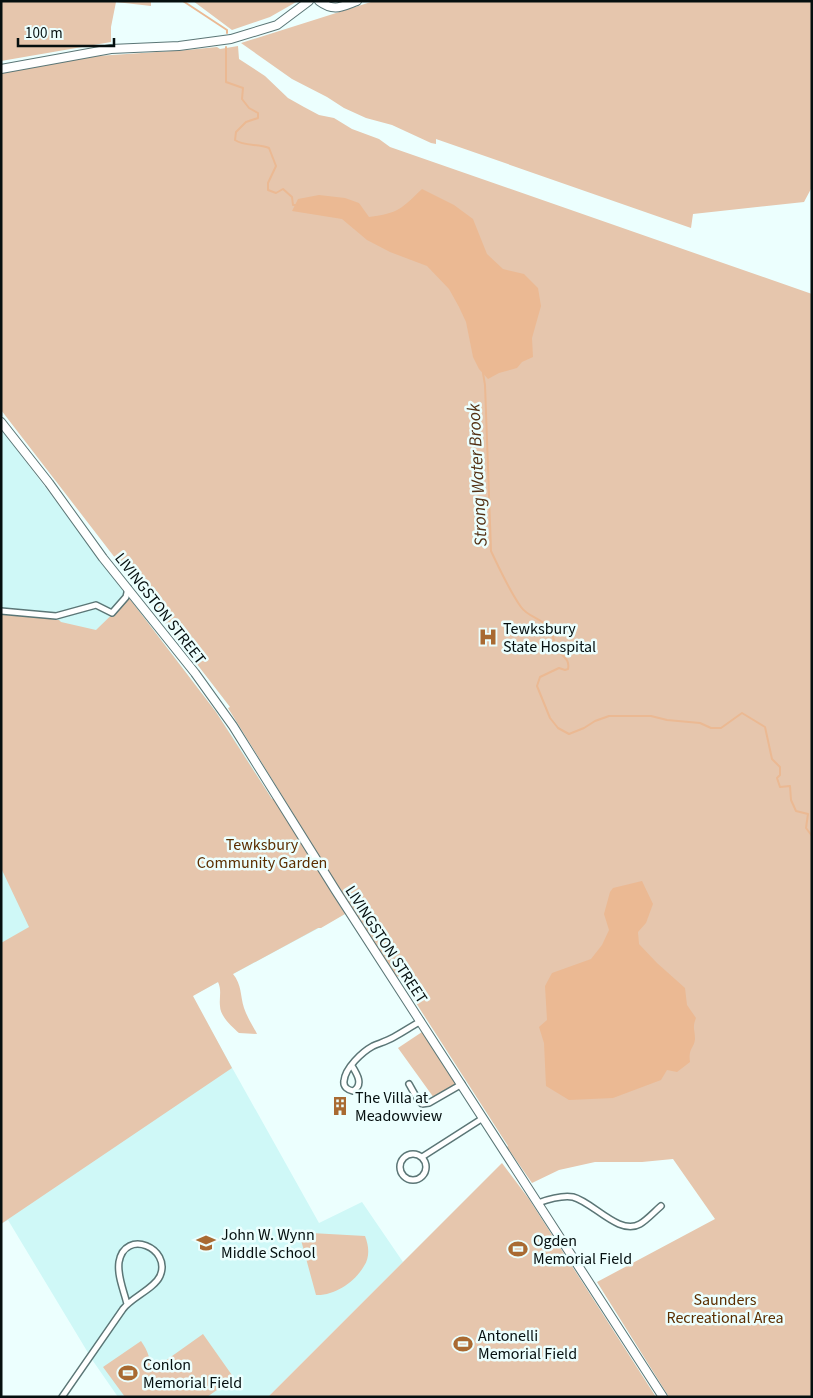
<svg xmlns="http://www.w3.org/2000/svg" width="813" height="1398" viewBox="0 0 813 1398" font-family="'Source Sans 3',sans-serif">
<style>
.built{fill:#cff8f7}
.green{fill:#e6c6ad}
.water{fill:#ebb993}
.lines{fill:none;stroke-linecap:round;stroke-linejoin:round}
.stream{stroke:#ebb993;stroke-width:2}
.street-casing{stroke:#5b7676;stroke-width:8}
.secondary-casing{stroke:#5b7676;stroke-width:10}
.street{stroke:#fff;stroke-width:5}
.secondary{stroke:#fff;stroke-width:8}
.labels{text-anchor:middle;stroke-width:5;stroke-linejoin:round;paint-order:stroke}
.street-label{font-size:16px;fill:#050f0f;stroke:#ecfffe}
.poi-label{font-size:16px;fill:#050f0f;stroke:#ecfffe;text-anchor:start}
.park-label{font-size:16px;fill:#5b2e00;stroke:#ecfffe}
.water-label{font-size:18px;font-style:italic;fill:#533114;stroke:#ecfffe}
</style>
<rect width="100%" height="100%" fill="#ecfffe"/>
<path class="built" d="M1,429L216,712L240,748L345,914L192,996L319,1223L362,1202L403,1262L268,1397H118L93,1361L8,1220L1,1224Z"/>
<path class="green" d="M1,1H151V6L116,2L111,27V42L1,61Z
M193,1H298L270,17L232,30Z
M374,1H812V187L804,202L693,214L691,228L436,139V144L431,143L392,125L366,118L344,108L327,97L292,79L241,43Z
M238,46L239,59L265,76L288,98L304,107L319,115L334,118L352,129L379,139L390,147L812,294V1397H669L597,1282L715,1219L673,1159L642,1162H595L559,1170L532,1183L507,1147L508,1146L400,978L395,975L375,946L228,708L230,707L1,410V73L97,56L187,50L217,47L220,49Z
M129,598L216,712L272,799L274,798L345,914L321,928H318L233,974C242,985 240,995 244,1008C247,1017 253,1026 257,1034L239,1033C232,1027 220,1016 220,1006C219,997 222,991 218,982L193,996L232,1068L1,1224V943L29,927L1,868V613L59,620L61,622L96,630Z
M422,1032L456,1084L434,1098L398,1048Z
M502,1163L529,1199L656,1397H268Z
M311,1233L365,1236C369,1246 370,1257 364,1266C355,1282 334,1296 316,1295L301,1240L306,1234Z
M203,1334L234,1378L207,1397H125L103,1367L141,1341C148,1351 151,1360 151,1371Z"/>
<path class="water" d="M422,189L454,205L473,219L487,254L503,269L524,274L538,288L541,306L532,338L533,357L522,362L517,368L499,373L488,379L479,369L473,357L466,322L459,307L449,289L427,266L390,252L367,240L342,219L292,211L298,199L319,195L345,198L359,203L369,217C399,213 401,209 422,189Z
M642,881L653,904L646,923L638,932L639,944L657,963L685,988L687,1005L696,1018C692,1028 695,1029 695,1039C694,1049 688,1048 690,1062L677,1072L667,1070L661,1080L613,1098L569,1100L546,1086L544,1043L539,1027L547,1020L545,986L552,973L591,959L602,945L609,930L604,914L610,892L613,888Z"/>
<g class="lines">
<path class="stream" d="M183,1L227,30V33
M226,47V82L243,88L242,99L249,108L258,113V118L246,122L236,132L235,140C245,147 258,143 269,148L276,166L268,183V190L276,193L283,189L292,197L293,205H297
M483,373L485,385L491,551C500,570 509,590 521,607C528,617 541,618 549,628C554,634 553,643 558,650C563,657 570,659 568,669L565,670L559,668L540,677L537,686L550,718L558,728L569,734L584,728L595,721L609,716H651L667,720L700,723L711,728H721L742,713L765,727L772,759L780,767V775L777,778L780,787L790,786L791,800L796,811L808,814L806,828L812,836"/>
<g class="street-casing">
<path id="street" d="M1,611L56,616L96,605L112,613L126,597L128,588
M352,1066C357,1074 364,1085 353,1091C348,1090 343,1087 344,1081C345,1068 362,1052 373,1046C380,1043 387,1041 394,1037C403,1032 412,1026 421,1021
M409,1084L418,1100L422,1104L429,1103L462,1084
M400 1167a13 13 0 1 1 26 0a13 13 0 1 1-26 0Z
M422,1157L483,1118
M538,1203C549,1199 562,1195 573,1197C593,1202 619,1236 640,1224C647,1220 654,1212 661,1206
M62,1397L123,1309C132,1297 154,1289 160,1276C172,1248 125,1228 119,1262C117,1276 124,1291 127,1304"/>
</g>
<g class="secondary-casing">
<path id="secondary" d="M319,1C334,12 341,7 357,1
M1,69L111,49L179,46L231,39L277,25L309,1
M1,422L49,483L103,558L195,673L233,726L336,891L663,1397"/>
</g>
<use href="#street" class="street"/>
<use href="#secondary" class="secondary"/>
</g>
<defs>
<g id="hospital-bare" transform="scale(1.5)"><path d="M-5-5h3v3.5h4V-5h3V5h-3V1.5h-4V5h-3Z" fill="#a96a32" stroke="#ecfffe" stroke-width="2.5" paint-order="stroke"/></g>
<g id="building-bare" transform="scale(1.5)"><path d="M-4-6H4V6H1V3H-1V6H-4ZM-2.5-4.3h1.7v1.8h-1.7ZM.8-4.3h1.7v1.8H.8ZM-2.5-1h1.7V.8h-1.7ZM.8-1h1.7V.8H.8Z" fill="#a96a32" stroke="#ecfffe" stroke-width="2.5" paint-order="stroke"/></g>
<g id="school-bare" transform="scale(1.5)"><path d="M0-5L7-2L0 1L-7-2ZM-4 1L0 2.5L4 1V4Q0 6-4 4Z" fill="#a96a32" stroke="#ecfffe" stroke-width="2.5" paint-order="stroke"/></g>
<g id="stadium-bare" transform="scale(1.5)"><path d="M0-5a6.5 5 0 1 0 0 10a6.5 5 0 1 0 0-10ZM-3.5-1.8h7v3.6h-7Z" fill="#a96a32" stroke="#ecfffe" stroke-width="2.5" paint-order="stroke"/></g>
</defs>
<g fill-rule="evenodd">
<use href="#hospital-bare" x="488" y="637"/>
<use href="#building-bare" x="340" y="1106"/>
<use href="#school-bare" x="206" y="1243"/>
<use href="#stadium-bare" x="518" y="1249"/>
<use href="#stadium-bare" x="463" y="1344"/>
<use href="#stadium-bare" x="128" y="1373"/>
</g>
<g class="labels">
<g class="street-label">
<text transform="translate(161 608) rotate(52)" y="6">LIVINGSTON STREET</text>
<text transform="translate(387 944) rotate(57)" y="6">LIVINGSTON STREET</text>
</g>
<g class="poi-label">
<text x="503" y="634">Tewksbury<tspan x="503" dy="18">State Hospital</tspan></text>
<text x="355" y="1103">The Villa at<tspan x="355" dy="18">Meadowview</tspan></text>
<text x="221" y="1240">John W. Wynn<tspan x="221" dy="18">Middle School</tspan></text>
<text x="533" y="1246">Ogden<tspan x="533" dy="18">Memorial Field</tspan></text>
<text x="478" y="1341">Antonelli<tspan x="478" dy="18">Memorial Field</tspan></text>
<text x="143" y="1370">Conlon<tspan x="143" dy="18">Memorial Field</tspan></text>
</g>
<g class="park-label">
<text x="262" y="850">Tewksbury<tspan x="262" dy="18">Community Garden</tspan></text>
<text x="725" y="1305">Saunders<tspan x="725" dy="18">Recreational Area</tspan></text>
</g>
<g class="water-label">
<text transform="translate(477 475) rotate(-93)" y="6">Strong Water Brook</text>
</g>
</g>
<rect width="813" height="1398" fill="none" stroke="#050f0f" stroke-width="5"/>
<path d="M18 38v8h96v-8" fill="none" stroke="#050f0f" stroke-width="2.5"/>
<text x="25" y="38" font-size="15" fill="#050f0f" stroke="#ecfffe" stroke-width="4" paint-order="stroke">100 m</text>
</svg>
